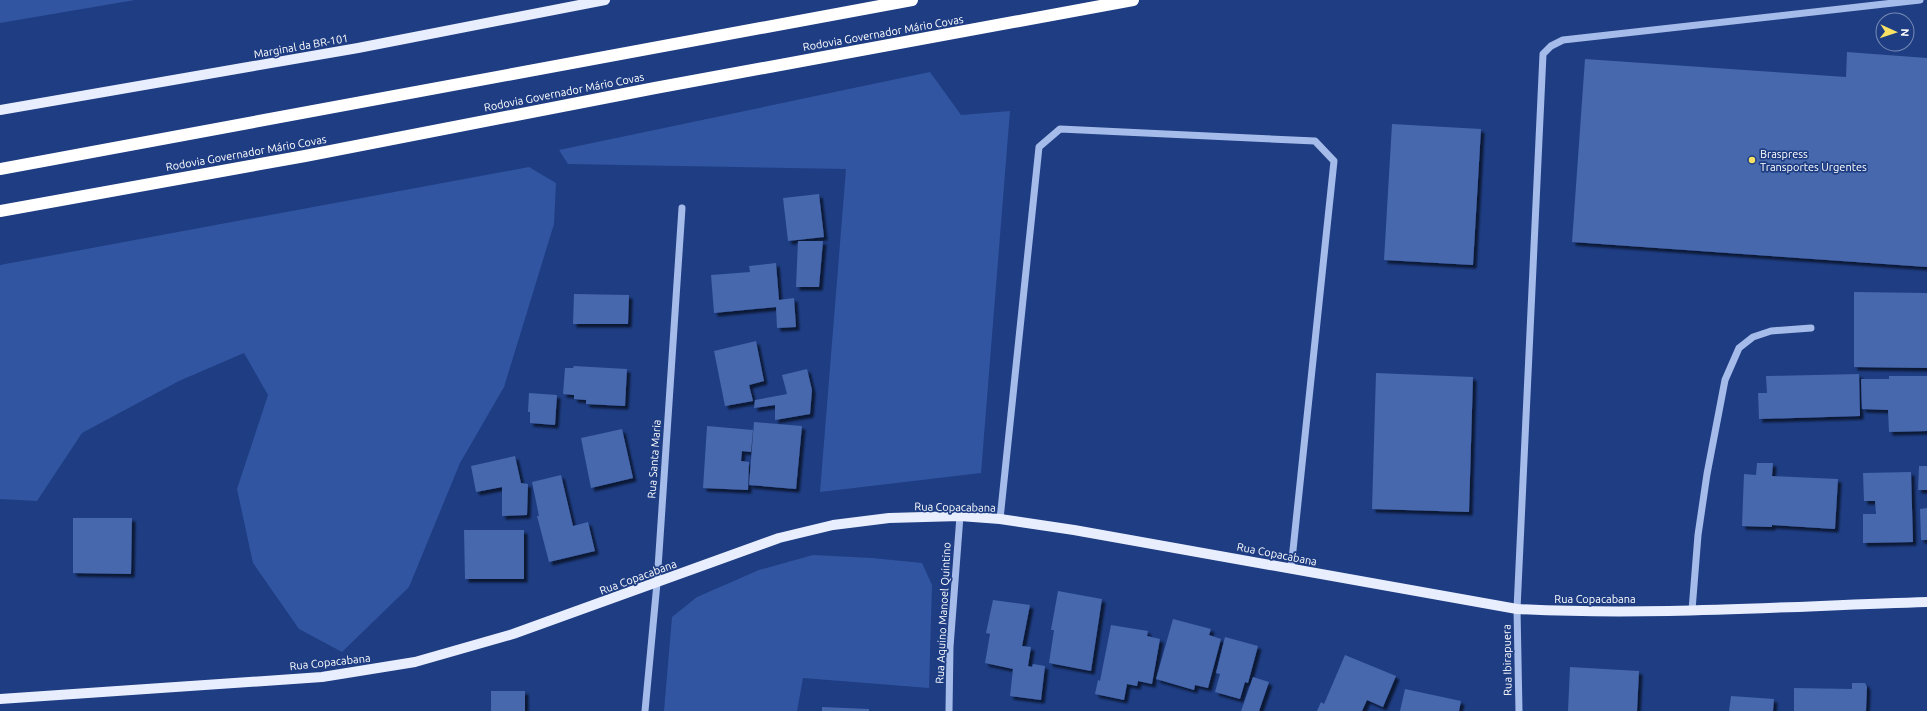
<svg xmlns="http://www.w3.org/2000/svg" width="1927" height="711" viewBox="0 0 1927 711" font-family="Ubuntu,sans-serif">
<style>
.green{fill:#3255a1}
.building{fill:#4767ac;filter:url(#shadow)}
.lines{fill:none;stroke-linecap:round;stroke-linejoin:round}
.minor{stroke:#a5bbe9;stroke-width:7}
.major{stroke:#e8eefe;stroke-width:10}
.highway{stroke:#fff;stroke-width:12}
.poi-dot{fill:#f8e164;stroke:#1e3d83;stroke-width:1.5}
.labels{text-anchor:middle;stroke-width:3.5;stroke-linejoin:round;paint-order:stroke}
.street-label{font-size:11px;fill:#fff;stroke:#1e3d83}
.poi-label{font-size:11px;fill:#fff;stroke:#1e3d83;text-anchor:start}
</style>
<defs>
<filter id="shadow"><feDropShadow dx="3.5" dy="3.5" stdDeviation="1" flood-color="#0009"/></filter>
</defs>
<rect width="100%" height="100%" fill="#1e3d83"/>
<path class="green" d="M0,0H135L0,23Z
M930,72L961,115L1010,111L981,473L820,492L846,169L568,164L559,150Z
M529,167L556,183L554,224L504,387L460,463L409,587L342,652L299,629L253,563L237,489L268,395L244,353L179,381L82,433L37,501L0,499V265Z
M813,555L872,558L922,563L932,585L929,688L803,678L797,711H664L672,617L697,597L759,570Z"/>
<path class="building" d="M1847,52L1927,58V267L1572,242L1585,59L1846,77Z
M1392,124L1481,129L1473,265L1384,260Z
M819,194L824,237L788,241L783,198Z
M798,241H823L819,287H796Z
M776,263L779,300L794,298L796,327L777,328L776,307L714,313L711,275L750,272L749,266Z
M1854,292L1927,293V368L1854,367Z
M574,294L629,295L628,324H573Z
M756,341L764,381L749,385L753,401L725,406L714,351Z
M574,366L627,369L625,406L586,404V400L574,399V395L563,394L565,368H573Z
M807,369L812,390L810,414L775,420V405L754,408L755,400L787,394L782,375Z
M1376,373L1473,377L1469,512L1372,509Z
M1859,374L1860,416L1759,419L1758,393H1767L1766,376Z
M1889,376H1927V431L1889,432L1888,410L1862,409L1861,379H1889Z
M529,393L557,395L555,425L530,423V412H528Z
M754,422L802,426L796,489L749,485Z
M707,426L753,430L751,452L742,451L741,461L749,462L748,490L703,488Z
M622,429L633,478L591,488L581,438Z
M515,456L521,483L528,484L527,515L502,516V487L476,492L471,466Z
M1757,463H1773L1772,476L1838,479L1835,529L1772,525V527L1742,526L1744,474L1756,475Z
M1919,466H1927V490H1918Z
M1911,472L1913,542L1863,543V514H1876L1875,501H1864L1863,473Z
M561,475L573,526L588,522L595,551L549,562L537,516H539L532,482Z
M1927,508V540H1921L1920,509Z
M73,518H132L131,574L73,573Z
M464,530H524V579H465Z
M1058,591L1102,599L1091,671L1049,663L1054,630H1051Z
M993,600L1030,605L1022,646L1031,647L1028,666L1032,667L1033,664L1045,666L1041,700L1010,696L1013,669L985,663L990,634L986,633Z
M1173,619L1211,629L1209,635L1221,639L1208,688L1195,685L1194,690L1156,679Z
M1111,625L1148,631L1147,636L1160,639L1152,684L1138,681L1137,686L1127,684L1124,700L1095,694L1098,680L1100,681Z
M1225,637L1258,646L1248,683L1245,682L1240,699L1215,692L1220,674L1216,673Z
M1345,655L1396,676L1383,707L1367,700L1362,711H1317L1321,702L1324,704Z
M1570,667L1639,671L1637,711H1568Z
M1253,677L1269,682L1259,711H1241Z
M1852,683H1865L1867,687L1866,711H1794V688L1852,689Z
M1405,689L1461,701L1459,711H1400Z
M491,691H525V711H491Z
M1731,696L1774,699L1773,711H1729Z
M822,707L869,709V711H822Z"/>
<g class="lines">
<path class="minor" d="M1000,519L1039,147L1060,129L1315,141L1334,161L1291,569
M1692,610L1698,535L1707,474L1725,380L1739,348L1753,337L1771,331L1811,328
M645,711L657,583L682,208
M949,711L950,647L960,516
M1519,711L1517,609L1543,54L1551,46L1563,40L1920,0"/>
<path class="major" d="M0,110L358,48L605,0
M0,699L322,677L415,662L513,634L779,538L833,525L889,518L960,516L1000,519L1074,530L1517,609C1653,616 1791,606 1927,602"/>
<path class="highway" d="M0,169L912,0
M0,211L305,156L655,88L1133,0"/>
</g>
<circle class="poi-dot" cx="1752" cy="160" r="4"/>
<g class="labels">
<g class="street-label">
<text transform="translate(883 33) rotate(-10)" y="4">Rodovia Governador Mário Covas</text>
<text transform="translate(301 46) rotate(-10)" y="4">Marginal da BR-101</text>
<text transform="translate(564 92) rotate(-11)" y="4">Rodovia Governador Mário Covas</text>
<text transform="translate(246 153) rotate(-10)" y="4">Rodovia Governador Mário Covas</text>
<text transform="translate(654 459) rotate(-86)" y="4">Rua Santa Maria</text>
<text transform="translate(955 507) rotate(1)" y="4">Rua Copacabana</text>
<text transform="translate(1277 554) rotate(11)" y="4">Rua Copacabana</text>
<text transform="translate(638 577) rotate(-20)" y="4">Rua Copacabana</text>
<text x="1595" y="603">Rua Copacabana</text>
<text transform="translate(943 613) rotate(-87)" y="4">Rua Aquino Manoel Quintino</text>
<text transform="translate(1507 660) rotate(-91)" y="4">Rua Ibirapuera</text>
<text transform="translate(330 662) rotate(-6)" y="4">Rua Copacabana</text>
</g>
<g class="poi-label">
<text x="1760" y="158">Braspress<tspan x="1760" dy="13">Transportes Urgentes</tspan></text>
</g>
</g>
<g transform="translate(1895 32) rotate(93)"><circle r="19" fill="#1e3d83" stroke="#788bb5"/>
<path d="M0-3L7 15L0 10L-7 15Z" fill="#f8e164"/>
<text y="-6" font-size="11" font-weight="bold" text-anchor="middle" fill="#ffffff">N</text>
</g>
</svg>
